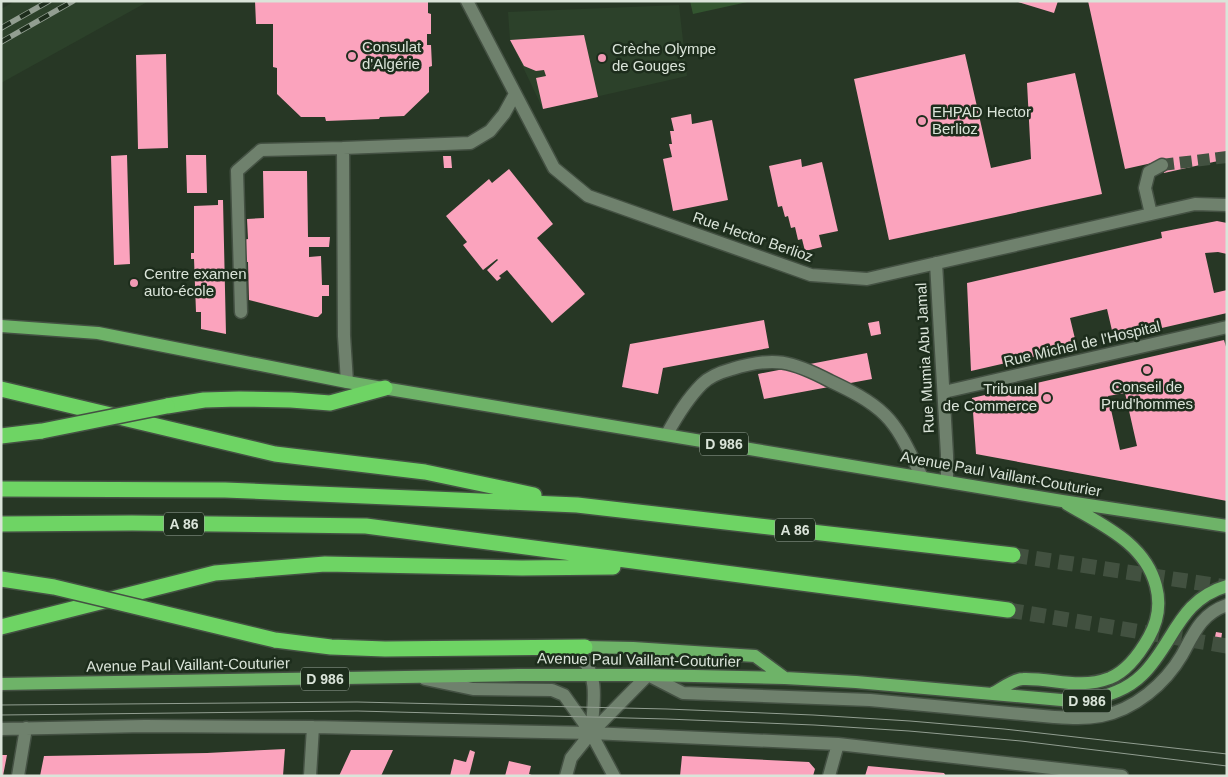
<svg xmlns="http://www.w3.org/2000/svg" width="1228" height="777" viewBox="0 0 1228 777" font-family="Arial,sans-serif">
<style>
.built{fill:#2c412a}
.grass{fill:#335630}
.building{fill:#fba3bd;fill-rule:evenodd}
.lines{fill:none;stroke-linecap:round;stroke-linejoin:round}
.minor-tunnel{stroke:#425140;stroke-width:12;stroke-dasharray:12 6;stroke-linecap:butt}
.highway-tunnel{stroke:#425140;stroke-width:15;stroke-dasharray:15 8;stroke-linecap:butt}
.minor-casing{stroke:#445143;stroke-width:15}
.major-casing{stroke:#445143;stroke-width:15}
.highway-casing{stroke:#445143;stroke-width:18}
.minor{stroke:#6f816d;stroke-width:12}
.major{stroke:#6eb368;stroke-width:12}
.highway{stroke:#6ed464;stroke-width:15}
.tram{stroke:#929e91;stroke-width:1}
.rail-casing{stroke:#929e91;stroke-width:5.5}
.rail{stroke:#1d2d1c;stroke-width:4;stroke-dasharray:11;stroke-linecap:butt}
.highway-bridge-casing{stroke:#445143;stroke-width:18;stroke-linecap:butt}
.highway-bridge{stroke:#6ed464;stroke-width:15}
.poi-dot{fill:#f19ab4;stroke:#1d2d1c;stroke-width:2}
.labels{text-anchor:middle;stroke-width:5;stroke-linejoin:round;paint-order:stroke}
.shield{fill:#1d2d1c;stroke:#a1ada0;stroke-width:1}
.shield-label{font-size:14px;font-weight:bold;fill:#dae4d9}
.poi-label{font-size:15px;fill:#dae4d9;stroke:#1d2d1c;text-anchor:start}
.street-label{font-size:15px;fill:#dae4d9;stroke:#1d2d1c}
</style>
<rect width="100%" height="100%" fill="#273725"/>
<path class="built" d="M15,1H149L1,83V9Z
M679,5L687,76L543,109L510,40L508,12Z"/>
<path class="grass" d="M690,1H752L693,14Z"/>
<path class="building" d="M255,1H428V13L431,14V34H427V45H431L432,66L429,67V92L404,116L380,117L379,119L326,121L325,117H301L277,94V68L273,67V24H256Z
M1058,1L1054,13L1018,2V1Z
M1088,1H1227V159L1164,173L1161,161L1125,169Z
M584,35L598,97L543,109L536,78L546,76L544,70L536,71L524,66L510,40Z
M166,54L168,148L138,149L136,55Z
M965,54L991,168L1031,159L1027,83L1075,73L1102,194L889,240L854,79Z
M691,114L692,124L712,120L728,200L673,211L663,159L672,157L669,144H672L670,131H674L671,118Z
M127,155L130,264L114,265L111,156Z
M186,155H206L207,193H187Z
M443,156H451L452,168H444Z
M801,159L802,167L822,162L838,231L819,235L822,247L805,251L802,239L798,240L795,227L791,228L788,216L785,217L782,206L778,207L769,166Z
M509,169L553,224L537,238L585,294L552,323L507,270L499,276L501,278L497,281L487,270L498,260L497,259L483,270L463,245L467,242L446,216L489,179L492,183Z
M263,171H307L308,237H330L329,247H309V257L321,256L322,285H329V296H322V313L318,317H315L249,300L248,262H243L242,240L248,239L247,219L264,218Z
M218,200H223L226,334L201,329V312H196L194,259H191V253H194V206L218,205Z
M1217,221L1227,223V254L1218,252L1205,253L1214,293L1227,290V313L1114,339L1107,309L1070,318L1077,347L971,371L967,283L1162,238L1161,232Z
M764,320L769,348L663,368L658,394L622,387L630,344Z
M879,321L881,334L871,336L868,323Z
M1224,340L1227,350V501L976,454L972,398ZM1125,393L1137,446L1120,450L1108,396Z
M867,353L872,379L764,399L758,374Z
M1216,632L1222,633L1220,647L1213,646Z
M285,749L283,776H40L44,756L207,753Z
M351,750H393L381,776H339Z
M470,750L475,752L469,776H450L454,759L466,762Z
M1,755H7L3,776H1Z
M682,756L809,762L815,769L813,776H680Z
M509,761L531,766L529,774L534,776H505Z
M868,766L944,773L946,776H865Z"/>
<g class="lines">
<path class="minor-tunnel" d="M1162,165L1227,157"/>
<path class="highway-tunnel" d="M1013,555L1227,587
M1008,610L1227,646"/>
<g class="minor-casing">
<path id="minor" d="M467,1L554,168L588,196L811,275L867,279L1195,204L1227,205
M1151,214L1145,188L1149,172L1162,165
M936,263L947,455V481
M241,312L237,171L261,150L343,148
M347,382L344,336L343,148L470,143L490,131L504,114L515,94
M944,392L1227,327
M667,434C677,416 687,399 702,384C710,376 721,372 732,369C774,356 792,361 830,381C849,390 870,400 885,415C902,432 911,456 922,477
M564,647C569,650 574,652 578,655C601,673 593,708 591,733
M425,679L473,689L552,690L564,695L591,733L614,776
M1,729L145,726L313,727L591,733L838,744L1122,776
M18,776L26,728
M310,776L313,727
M566,776L571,758L591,733L648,675L683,693L870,700L1054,717C1070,718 1085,719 1101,716C1134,710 1165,684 1182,655C1194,633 1201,614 1227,605
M829,776L838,744"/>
</g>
<g class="major-casing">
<path id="major" d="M1,326L98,333L347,382L1062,501L1227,526
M585,647L633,648L755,656L785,678
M1,684L519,675H648L785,678L856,682L1084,702C1105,696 1126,691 1142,675C1174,644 1178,600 1227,586
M993,693C1001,689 1014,679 1023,679C1054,678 1078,690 1110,678C1127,671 1140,653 1149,637C1158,621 1161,605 1156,586C1145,543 1102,525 1067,504"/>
</g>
<g class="highway-casing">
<path id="highway" d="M1,389L275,454L425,472L534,495
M167,406L204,400L239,399L291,400L330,403L385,388
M1,436L42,431
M1,489L225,490L577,505L1013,555
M1,524L132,523L366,526L1008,610
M1,627L215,573L325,564L522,568L613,567
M275,640L331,647L385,649L585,647"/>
</g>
<use href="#minor" class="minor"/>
<use href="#major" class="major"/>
<use href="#highway" class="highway"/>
<path class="tram" d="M1,705L357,702L667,709L813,715L910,721L1004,729L1227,754
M1,715L357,711L667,719L814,725L909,731L1021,741L1227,766"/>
<g class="rail-casing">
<path id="rail" d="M1,28L49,1
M1,42L73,1"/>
</g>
<use href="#rail" class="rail"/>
<g class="highway-bridge-casing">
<path id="highway-bridge" d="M42,431L167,406
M1,579L54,587L275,640"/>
</g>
<use href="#highway-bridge" class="highway-bridge"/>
</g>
<g class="poi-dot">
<circle cx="352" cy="56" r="5"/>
<circle cx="602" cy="58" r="5"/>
<circle cx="922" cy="121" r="5"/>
<circle cx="134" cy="283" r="5"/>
<circle cx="1147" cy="370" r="5"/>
<circle cx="1047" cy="398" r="5"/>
</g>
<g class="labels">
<g class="shield">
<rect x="700" y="432.5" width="48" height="23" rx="4"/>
<rect x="164" y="512.5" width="40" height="23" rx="4"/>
<rect x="775" y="518.5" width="40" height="23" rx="4"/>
<rect x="301" y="667.5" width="48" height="23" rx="4"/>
<rect x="1063" y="689.5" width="48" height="23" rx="4"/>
</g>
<g class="shield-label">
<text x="724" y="449">D 986</text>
<text x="184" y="529">A 86</text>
<text x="795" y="535">A 86</text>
<text x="325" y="684">D 986</text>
<text x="1087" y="706">D 986</text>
</g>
<g class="poi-label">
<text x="362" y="52">Consulat<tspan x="362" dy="17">d'Algérie</tspan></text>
<text x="612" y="54">Crèche Olympe<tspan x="612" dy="17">de Gouges</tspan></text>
<text x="932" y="117">EHPAD Hector<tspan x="932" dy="17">Berlioz</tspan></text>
<text x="144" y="279">Centre examen<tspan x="144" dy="17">auto-école</tspan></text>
<text x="1147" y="392" text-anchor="middle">Conseil de<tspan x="1147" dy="17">Prud'hommes</tspan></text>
<text x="1037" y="394" text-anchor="end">Tribunal<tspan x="1037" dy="17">de Commerce</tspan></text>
</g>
<g class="street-label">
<text transform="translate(753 237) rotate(19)" y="5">Rue Hector Berlioz</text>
<text transform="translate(1082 344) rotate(-13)" y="5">Rue Michel de l'Hospital</text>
<text transform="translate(925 358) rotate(-93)" y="5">Rue Mumia Abu Jamal</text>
<text transform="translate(1001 474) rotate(10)" y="5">Avenue Paul Vaillant-Couturier</text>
<text transform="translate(639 660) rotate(1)" y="5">Avenue Paul Vaillant-Couturier</text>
<text transform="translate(188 665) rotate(-1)" y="5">Avenue Paul Vaillant-Couturier</text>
</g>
</g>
<rect width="1228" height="777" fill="none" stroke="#dae4d9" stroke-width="5"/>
</svg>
